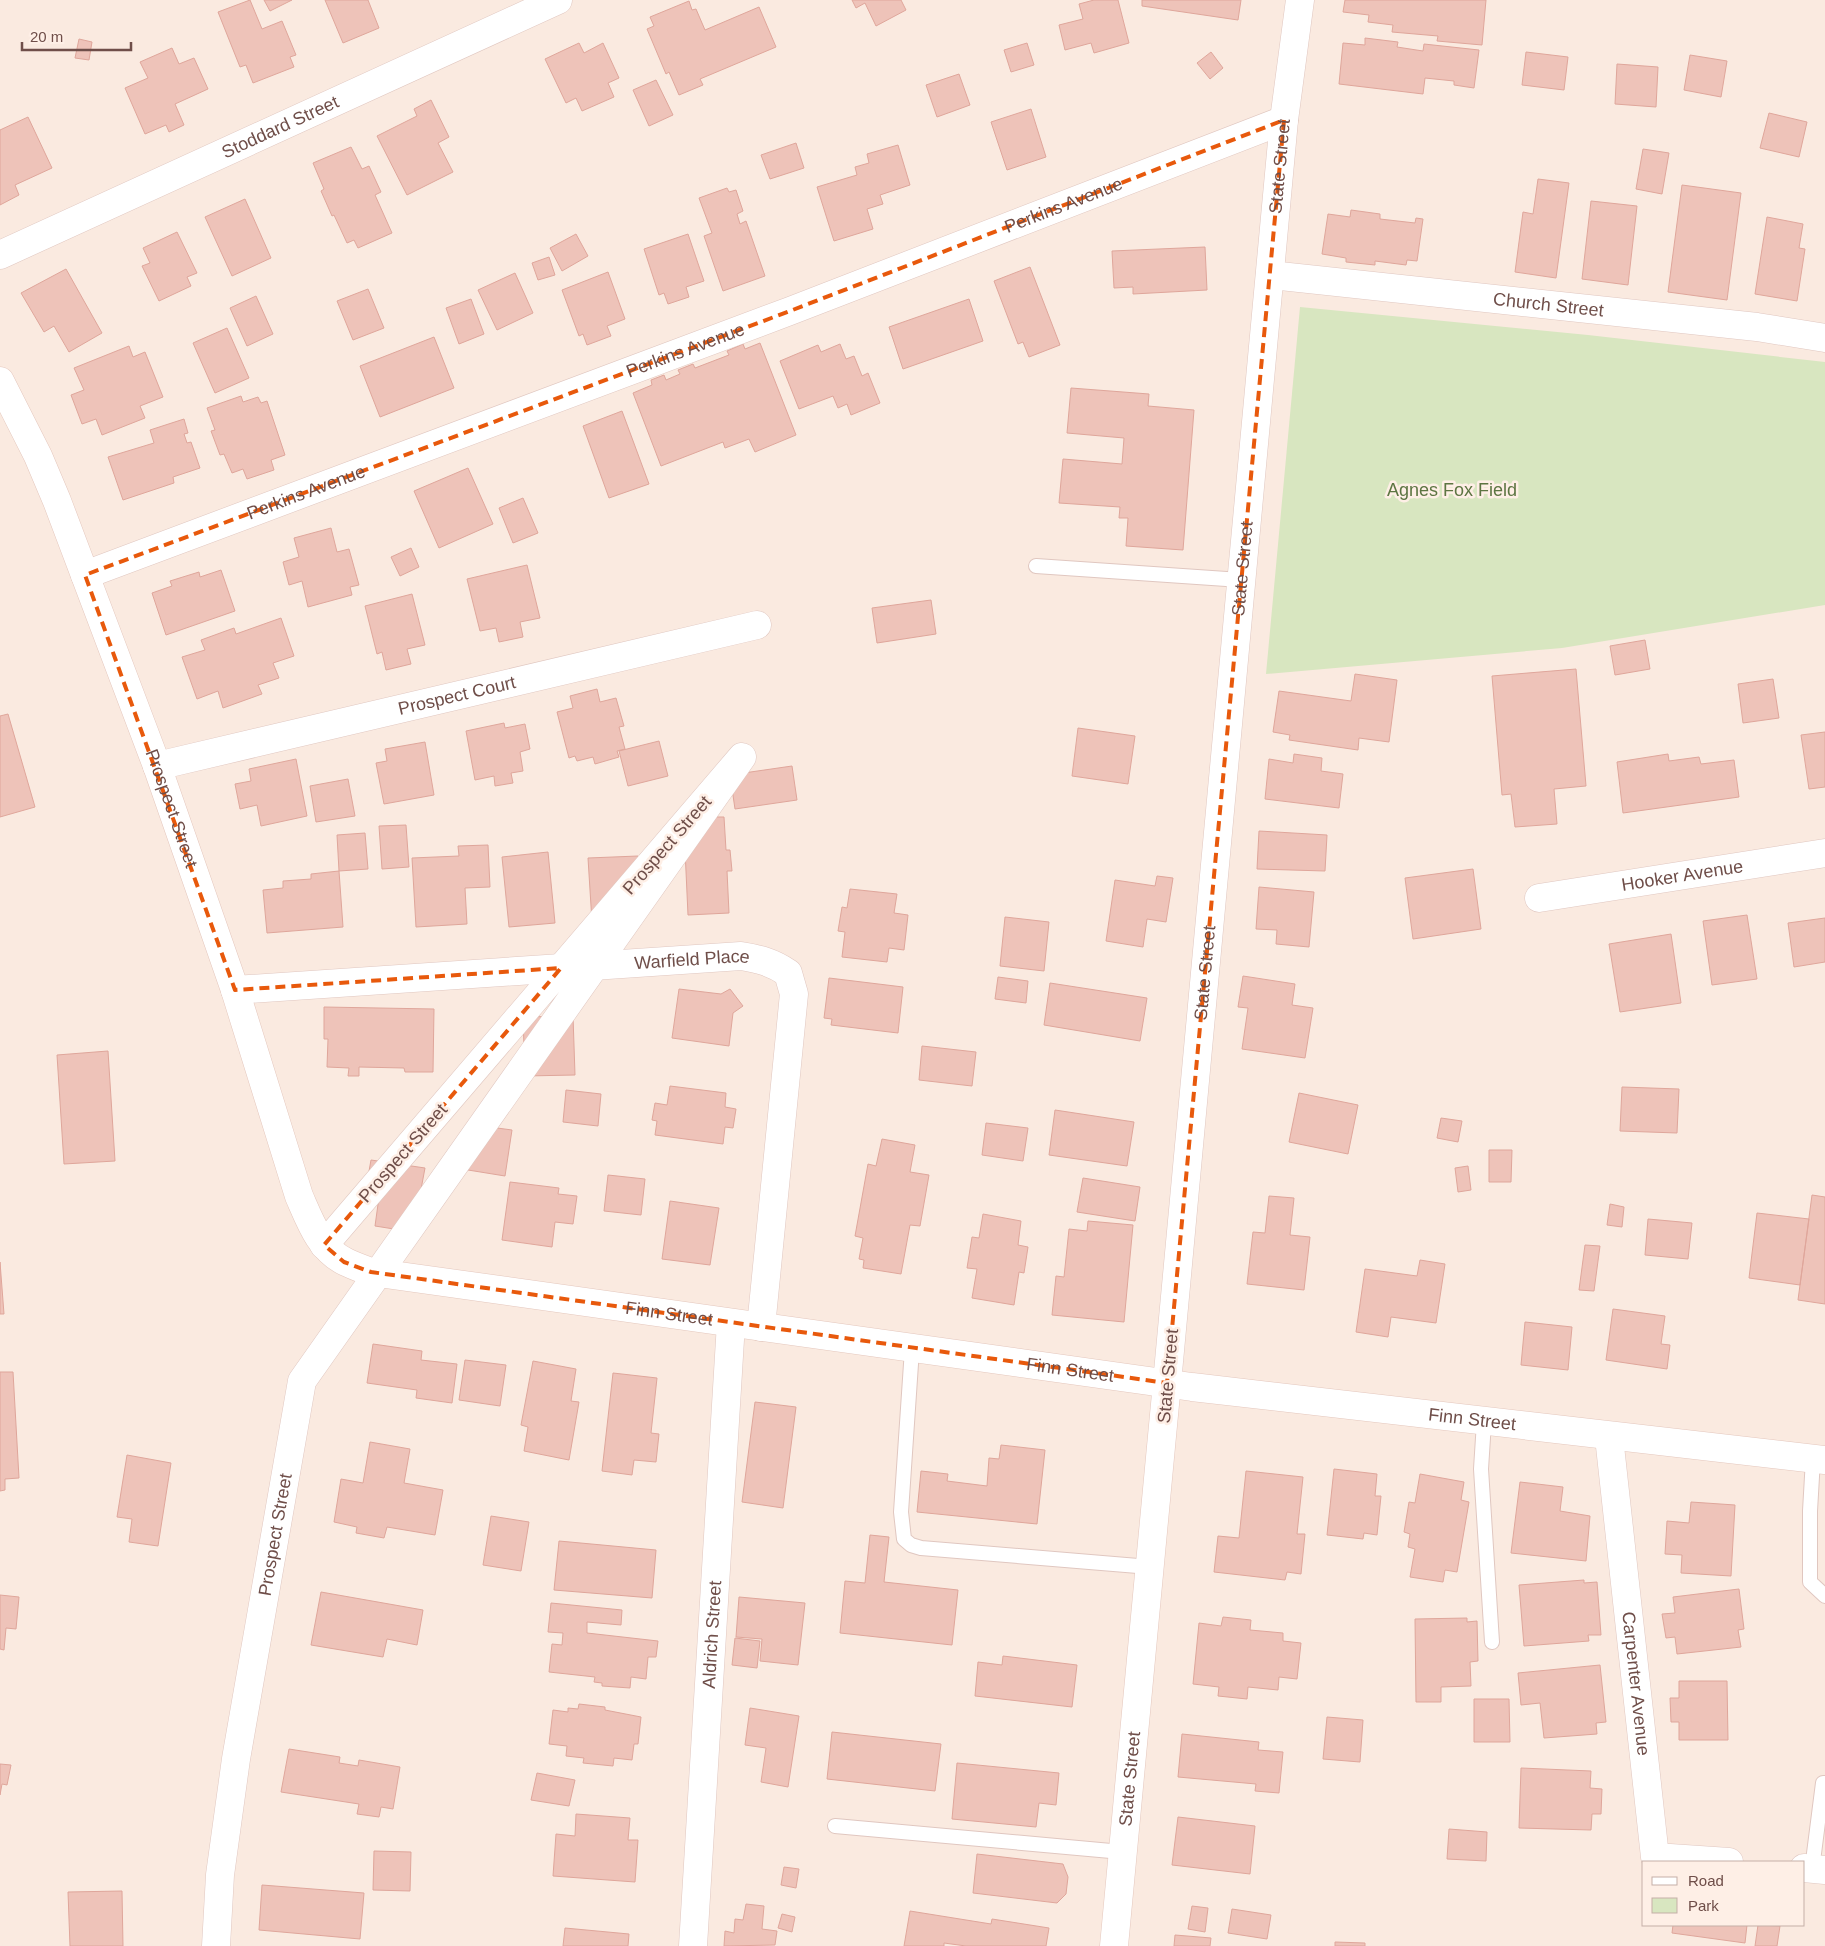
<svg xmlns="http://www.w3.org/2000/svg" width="1825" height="1946" viewBox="0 0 1825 1946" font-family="Helvetica,sans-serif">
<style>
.green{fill:#d8e6c0}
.building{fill:#eec3b9;stroke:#dfa69b}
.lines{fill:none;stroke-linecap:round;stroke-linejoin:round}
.service-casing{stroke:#e0c7c0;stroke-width:16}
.minor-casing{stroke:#e0c7c0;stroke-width:29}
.secondary-casing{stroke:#e4c7bd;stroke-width:29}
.service{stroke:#fff;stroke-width:14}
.minor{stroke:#fff;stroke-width:28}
.secondary{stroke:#fff;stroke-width:28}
.marked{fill:none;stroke:#e8590c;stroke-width:4;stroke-dasharray:10 6;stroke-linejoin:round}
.labels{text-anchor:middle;stroke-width:5;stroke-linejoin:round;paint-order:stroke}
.street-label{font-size:18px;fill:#6f4e49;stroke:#feefe6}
.park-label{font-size:18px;fill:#5d7542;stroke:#feefe6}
</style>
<rect width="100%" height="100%" fill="#faeae0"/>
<path class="green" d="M1300,307L1588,335L1825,362V605L1562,648L1266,674Z"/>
<path class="building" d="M250,0L262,29L282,21L296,55L290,57L294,67L253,83L246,65L240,67L218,12Z
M264,0H292L270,11Z
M325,0H368L379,28L343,43Z
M852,0H901L906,10L876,26L865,3L856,8Z
M1094,0H1118L1129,43L1094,53L1091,43L1065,50L1059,25L1083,19L1079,4Z
M1142,0H1241L1238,20L1142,6Z
M1345,0H1486L1482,45L1437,41L1438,36L1392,32L1393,25L1368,22L1369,15L1343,12Z
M689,1L692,10L696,9L705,30L759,7L776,47L700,79L703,85L679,95L669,72L666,74L647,29L654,26L650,17Z
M1365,38L1398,42L1397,47L1423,51L1424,44L1479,50L1474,88L1454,85V81L1425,78L1423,94L1339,84L1343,43L1365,45Z
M79,39L92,42L89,60L75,58Z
M579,43L584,53L603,43L619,78L608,83L614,97L582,111L576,98L566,103L545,59Z
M1027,43L1034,65L1011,72L1004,50Z
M172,48L179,64L194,58L208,89L175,104L184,125L169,132L166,125L145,134L125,88L148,78L140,62Z
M1211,52L1223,68L1210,79L1197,63Z
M1526,52L1568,57L1564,90L1522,85Z
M1690,55L1727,61L1721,97L1684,90Z
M1617,64L1658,67L1656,107L1615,104Z
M959,74L970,105L937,117L926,85Z
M656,80L673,115L649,126L633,90Z
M431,100L449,137L438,143L453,172L407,195L377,136L417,116L414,109Z
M1031,109L1046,157L1007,170L991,122Z
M1769,113L1807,122L1799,157L1760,148Z
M28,117L52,168L15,185L19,195L0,205V130Z
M796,143L804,168L770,179L761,155Z
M898,145L910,185L880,195L883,204L867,209L873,229L834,241L817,187L857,175L855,167L869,163L867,154Z
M351,147L362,169L369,166L381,192L375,195L392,233L358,248L354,240L347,243L334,215L332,216L321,191L324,189L313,163Z
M1643,149L1669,153L1662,194L1636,189Z
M1538,179L1569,183L1556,278L1515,272L1523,212L1533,214Z
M1682,185L1741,193L1727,300L1668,292Z
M727,188L729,192L736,190L743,211L737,214L740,224L746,221L765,276L723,291L704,236L712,233L699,198Z
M245,199L271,258L232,276L205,217Z
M1591,201L1637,206L1628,285L1582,279Z
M1351,210L1380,214V219L1415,223L1416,218L1423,219L1417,261L1407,260L1406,265L1375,261V265L1346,262V258L1322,254L1328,214L1350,217Z
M1767,217L1803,224L1799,248L1805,249L1797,301L1755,294Z
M177,232L197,273L187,277L191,286L159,301L142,266L150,263L143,248Z
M576,234L588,256L562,271L550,248Z
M688,234L704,281L686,287L689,297L668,304L664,293L659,295L644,249Z
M1205,247L1207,290L1133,294V287L1114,288L1112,251Z
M549,257L555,275L538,280L532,263Z
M1030,267L1060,345L1029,357L1023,342L1018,344L994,281Z
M66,269L102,333L69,352L54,326L44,332L21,293Z
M608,272L625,319L607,326L611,336L587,345L583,334L579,336L562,290Z
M515,273L533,313L497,330L478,290Z
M368,289L384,328L353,340L337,301Z
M256,296L273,334L247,346L230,308Z
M471,299L484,334L459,344L446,308Z
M969,299L983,341L903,369L889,327Z
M227,328L249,378L215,393L193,343Z
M434,337L454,388L380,417L360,366Z
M760,343L796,435L755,452L749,439L725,448L723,442L661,466L633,393L652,385L651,380L664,375L666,380L680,374L678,370L693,364L695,368L729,355L727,351L743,344L745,349Z
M840,344L846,359L854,356L862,376L868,373L880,403L851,415L847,404L838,408L833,396L799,409L780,361L818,345L821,352Z
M129,346L133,357L145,352L163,397L140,406L145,418L102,435L96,419L82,424L71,395L84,390L74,368Z
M1071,388L1149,394L1148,406L1194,410L1183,550L1126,546L1128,518H1119L1120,507L1059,503L1063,459L1122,464L1124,438L1067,433Z
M241,396L243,402L258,397L261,403L267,401L285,455L271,460L274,470L247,479L243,469L232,473L224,454L220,455L211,431L215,430L207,408Z
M622,411L649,484L609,498L583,426Z
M184,419L188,433L184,434L187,443L191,442L200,468L173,477L174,483L123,500L108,457L154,443L150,430Z
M468,468L493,524L439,548L414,491Z
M523,498L538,533L513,543L499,508Z
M331,528L337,552L349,549L359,585L350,587L352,595L308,607L302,581L289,585L283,562L299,557L294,538Z
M411,548L419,567L400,576L391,557Z
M527,565L540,618L520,622L523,637L499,642L496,628L480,631L467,579Z
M221,570L235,611L166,635L152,593L172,586L170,581L199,572L200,577Z
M412,594L425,645L407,649L411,664L386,670L382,652L377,654L365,606Z
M931,600L936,634L877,643L872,608Z
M281,618L294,656L273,663L279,678L258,685L262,694L223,708L218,691L197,699L182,657L205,650L201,640L234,628L236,634Z
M1645,640L1650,669L1615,675L1610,646Z
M1576,669L1586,786L1554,789L1557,824L1515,827L1511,794L1502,795L1492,676Z
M1355,674L1397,680L1389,742L1359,738L1358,750L1289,740L1290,735L1273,732L1279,691L1351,701Z
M1773,679L1779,718L1743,723L1738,684Z
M597,689L600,702L616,698L624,726L619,727L625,749L617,751L619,757L595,764L593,757L577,761L575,756L569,758L557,712L573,708L570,696Z
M8,714L35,807L0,817V716Z
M504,723L505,728L525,724L530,749L520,752L523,771L511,773L513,783L495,786L494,776L475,780L466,731Z
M1078,728L1135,736L1128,784L1072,776Z
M1825,732V787L1809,789L1801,735Z
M659,741L668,776L628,786L619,751Z
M425,742L434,795L384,804L376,763L387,761L385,749Z
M1294,754L1322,758L1321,771L1343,774L1339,808L1265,799L1269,759L1293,763Z
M1668,754L1669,761L1699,757L1701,764L1734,760L1739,797L1623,813L1617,762Z
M296,759L307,816L261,826L257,805L240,809L235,784L251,781L249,769Z
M792,766L797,800L735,809L730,775Z
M348,779L355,816L316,822L310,786Z
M716,805L717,817H724L726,850H730L732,871H727L729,913L688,915L683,806Z
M406,825L409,867L382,869L379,826Z
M1259,831L1327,835L1325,871L1257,869Z
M365,833L368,869L339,871L337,835Z
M488,845L490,887L465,888L467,924L416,927L412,858L459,856L458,846Z
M548,852L555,923L509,927L502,857Z
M638,856L641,919L592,922L588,858Z
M1473,869L1481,929L1413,939L1405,878Z
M339,871L343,927L267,933L263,890L283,888V881L311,879V874Z
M1157,876L1173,878L1166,922L1147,919L1143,947L1106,941L1115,880L1155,886Z
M1259,887L1314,892L1309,947L1276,944L1277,930L1256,929Z
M850,889L897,894L894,913L908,915L904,950L889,948L887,962L842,957L845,932L838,931L842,907L847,908Z
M1747,915L1757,979L1712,985L1703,921Z
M1005,917L1049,922L1044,971L1000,966Z
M1825,918V962L1794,967L1788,923Z
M1671,934L1681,1003L1620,1012L1609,944Z
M1243,976L1295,984L1292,1005L1313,1008L1305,1058L1242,1049L1248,1008L1238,1007Z
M998,977L1028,981L1026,1003L995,999Z
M829,978L903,987L898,1033L831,1025L832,1019L824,1018Z
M1050,983L1147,998L1140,1041L1044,1025Z
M679,989L721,994L730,989L743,1006L733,1013L729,1046L672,1038Z
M324,1007L434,1009L433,1072H405L404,1068L359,1067V1076H348L349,1068L327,1067L328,1039H324Z
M573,1016L575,1075L525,1076L523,1017Z
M922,1046L976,1052L972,1086L919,1080Z
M108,1051L115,1161L64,1164L57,1055Z
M670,1086L726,1093L725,1107L736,1109L733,1128L725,1127L723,1144L655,1135L657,1121L652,1120L655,1103L667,1105Z
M1622,1087L1679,1089L1677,1133L1620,1131Z
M566,1090L601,1094L598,1126L563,1122Z
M1299,1093L1358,1105L1348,1154L1289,1142Z
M1055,1110L1134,1122L1127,1166L1049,1155Z
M1441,1118L1462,1121L1458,1142L1437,1138Z
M986,1123L1028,1128L1023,1161L982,1155Z
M475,1125L512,1130L505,1176L468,1170Z
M882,1139L915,1145L910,1172L929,1175L920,1226L910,1225L901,1274L863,1268L864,1260L859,1259L863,1238L855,1236L868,1164L876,1166Z
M1489,1150H1512L1511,1182H1489Z
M371,1160L425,1168L413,1232L375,1226L380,1190L366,1188Z
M1468,1166L1471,1190L1458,1192L1455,1168Z
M608,1175L645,1179L641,1215L604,1211Z
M1083,1178L1140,1187L1135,1221L1077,1212Z
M510,1182L559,1188L558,1194L577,1196L573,1224L555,1222L552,1247L502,1240Z
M1812,1195L1825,1197V1304L1798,1300Z
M1269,1196L1294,1198L1290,1235L1310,1237L1304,1290L1247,1284L1253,1232L1265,1233Z
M670,1201L719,1208L710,1265L662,1259Z
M1610,1204L1624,1207L1622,1227L1607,1225Z
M1757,1213L1809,1219L1800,1285L1749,1278Z
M983,1214L1021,1221L1018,1245L1028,1247L1024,1273L1019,1272L1014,1305L972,1298L977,1269L967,1268L972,1237L979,1238Z
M1648,1219L1692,1223L1688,1259L1645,1255Z
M1088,1221L1133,1225L1124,1322L1052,1315L1056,1276L1064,1277L1069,1229L1087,1231Z
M1585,1245L1600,1246L1594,1291L1579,1290Z
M1420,1260L1445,1264L1436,1323L1391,1317L1388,1337L1356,1332L1365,1269L1417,1276Z
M0,1262L4,1314H0Z
M1613,1309L1665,1316L1661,1344L1670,1345L1667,1369L1606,1360Z
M1525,1322L1572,1327L1568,1370L1521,1365Z
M373,1344L422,1351L421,1360L457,1364L452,1403L416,1398L417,1390L367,1383Z
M465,1360L506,1365L500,1406L459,1400Z
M533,1361L576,1369L571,1401L579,1402L569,1460L524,1451L528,1427L521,1425Z
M0,1372H13L19,1478L5,1479V1490L0,1491Z
M613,1373L657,1378L651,1433L659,1434L656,1462L634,1460L632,1475L602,1471Z
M755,1402L796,1407L783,1508L742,1502Z
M370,1442L410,1449L404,1483L443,1490L435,1535L387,1527L384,1538L356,1533L357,1527L334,1522L341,1479L363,1483Z
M1001,1445L1045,1450L1037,1524L917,1512L921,1471L948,1474L947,1481L987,1486L989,1458L999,1459Z
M127,1455L171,1463L158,1546L129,1542L132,1519L117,1517Z
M1334,1469L1377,1474L1375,1496H1381L1377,1535L1364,1533L1363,1539L1327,1535Z
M1246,1471L1303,1477L1297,1534H1305L1301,1574L1287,1572L1285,1580L1214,1572L1218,1536L1239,1538Z
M1420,1474L1464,1482L1461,1500L1469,1502L1457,1572L1445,1570L1443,1582L1410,1577L1415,1549L1408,1547L1410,1534L1404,1532L1409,1502L1415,1503Z
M1520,1482L1563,1487L1560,1511L1590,1516L1586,1561L1511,1553Z
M1691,1502L1735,1505L1731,1576L1681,1573L1682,1555L1665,1554L1667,1521L1689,1523Z
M491,1516L529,1522L521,1571L483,1565Z
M870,1535L889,1537L884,1582L958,1590L952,1645L840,1633L845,1581L865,1583Z
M559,1541L656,1550L652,1598L554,1590Z
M1584,1580V1583L1597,1582L1601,1635H1588L1589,1641L1524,1646L1519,1585Z
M1739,1589L1744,1629L1738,1630L1741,1647L1677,1654L1675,1637L1666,1638L1662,1614L1675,1613L1673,1597Z
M321,1592L423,1610L417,1645L387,1639L383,1657L311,1645Z
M0,1595L19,1597L16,1629L6,1628L4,1650L0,1649Z
M739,1597L805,1603L798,1665L760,1661L762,1639L736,1637Z
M551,1603L622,1610L621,1625L587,1622V1633L658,1641L656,1657H648L646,1679L631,1677L630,1688L602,1686V1683L594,1682L595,1677L549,1672L552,1644L562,1645L563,1633L548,1632Z
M1223,1617L1251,1620L1250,1630L1283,1633V1641L1301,1643L1297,1679L1279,1677L1278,1690L1248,1687L1247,1699L1218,1696L1219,1687L1193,1684L1199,1623L1221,1626Z
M1467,1618V1622L1477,1621L1478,1661L1470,1662L1471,1686L1441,1687V1702H1416L1415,1619Z
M735,1638L760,1641L757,1668L732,1665Z
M1003,1656L1077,1665L1072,1707L975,1696L978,1662L1002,1665Z
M1600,1665L1606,1722L1596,1723L1597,1734L1544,1738L1540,1703L1521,1705L1518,1673Z
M1679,1681H1727L1728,1740H1679V1722H1671L1670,1698H1679Z
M1474,1699H1509L1510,1742H1474Z
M579,1704L605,1707V1710L641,1717L638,1744H634L632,1760L614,1758L613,1766L583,1763L584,1758L566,1756L567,1746L549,1744L553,1710L568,1712V1708L578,1709Z
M750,1708L799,1716L788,1787L761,1782L766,1748L745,1745Z
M1327,1717L1363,1720L1360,1762L1323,1759Z
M832,1732L941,1744L935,1791L827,1779Z
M1182,1734L1259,1742L1258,1750L1283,1752L1279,1793L1255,1791L1256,1784L1178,1777Z
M289,1749L340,1757L339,1763L358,1766L359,1760L400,1767L393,1809L381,1807L379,1817L357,1814L359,1804L281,1792Z
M957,1763L1059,1773L1056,1805L1039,1803L1036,1827L952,1819Z
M0,1764L11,1765L7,1785L2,1784L0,1795Z
M1521,1768L1591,1771L1590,1788L1602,1789L1601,1814H1592L1591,1830L1519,1828Z
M537,1773L575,1780L569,1806L531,1800Z
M576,1814L630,1818L628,1840H638L635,1882L553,1876L556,1834L575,1836Z
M1178,1817L1255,1826L1250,1874L1172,1865Z
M1449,1829L1487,1832L1486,1861L1447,1859Z
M374,1851L411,1852L410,1891L373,1890Z
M977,1854L1063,1864L1068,1877L1066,1894L1057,1903L973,1893Z
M784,1867L799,1869L796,1888L781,1885Z
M262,1885L364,1893L360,1939L259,1930Z
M122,1891L123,1946H70L68,1892Z
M746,1904L764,1906L762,1929L777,1931L775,1945L724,1946L725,1931L734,1933L735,1919L743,1920Z
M1192,1906L1208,1908L1205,1932L1188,1929Z
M1232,1909L1271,1915L1267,1939L1228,1933Z
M910,1911L991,1924L992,1919L1049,1928L1046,1946H966L944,1943V1946H904Z
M782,1914L795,1917L792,1932L778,1928Z
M1673,1925H1747L1745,1943L1672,1933Z
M1758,1925L1780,1926L1777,1946H1755Z
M565,1928L629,1934L628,1946H563Z
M1175,1935L1211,1938L1210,1946H1174Z
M1335,1942L1365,1943V1946H1335Z"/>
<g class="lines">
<g class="service-casing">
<path id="service" d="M1036,566L1241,580
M912,1349L901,1512L904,1539L911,1545L921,1548L1150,1567
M1484,1422L1481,1469L1492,1642
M1813,1459L1810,1511V1582L1825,1596
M835,1826L1122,1852
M1812,1869L1823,1783H1825"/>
</g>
<g class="minor-casing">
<g id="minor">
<path id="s1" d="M0,255L558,0"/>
<path id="s2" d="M1270,275L1757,327L1825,338"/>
<path id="s3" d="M85,575L790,311L1284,120"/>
<path id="s4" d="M157,766L757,625"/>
<path id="s5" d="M1539,898L1825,853"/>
<path id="s6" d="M235,990L741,956C759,959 772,962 788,973L794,994L761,1327"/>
<path id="s7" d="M1167,1383L1284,120L1300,0"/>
<path id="s8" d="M1609,1437L1655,1857L1729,1862"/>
<path d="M1804,1868L1825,1870"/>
<path id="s9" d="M216,1946L220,1875L236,1759L302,1381L742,757L324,1245"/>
<path id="s10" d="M693,1946L731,1323"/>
</g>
</g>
<g class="secondary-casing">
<g id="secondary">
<path id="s11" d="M0,381L38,456L57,501L157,766L235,990L299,1196C310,1221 320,1250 346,1262C354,1266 363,1269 371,1272L1192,1387L1825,1460"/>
<path id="s12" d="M1114,1946L1167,1383"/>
</g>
</g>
<use href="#service" class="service"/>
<use href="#minor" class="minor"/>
<use href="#secondary" class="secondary"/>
</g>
<path class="marked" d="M1284,120L1167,1383L371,1272L344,1262L324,1245L561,968L235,990L85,575L790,311Z"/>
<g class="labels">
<g class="street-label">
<text dy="6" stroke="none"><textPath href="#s1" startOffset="308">Stoddard Street</textPath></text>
<text dy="6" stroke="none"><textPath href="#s7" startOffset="1222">State Street</textPath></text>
<text dy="6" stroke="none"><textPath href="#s3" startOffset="1046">Perkins Avenue</textPath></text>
<text dy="6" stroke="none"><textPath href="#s2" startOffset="280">Church Street</textPath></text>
<text dy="6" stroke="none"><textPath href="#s3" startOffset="641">Perkins Avenue</textPath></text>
<text dy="6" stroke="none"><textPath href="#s3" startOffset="236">Perkins Avenue</textPath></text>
<text dy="6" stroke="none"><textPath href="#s7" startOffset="818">State Street</textPath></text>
<text dy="6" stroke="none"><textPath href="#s4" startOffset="308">Prospect Court</textPath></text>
<text dy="6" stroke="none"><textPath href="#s11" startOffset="461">Prospect Street</textPath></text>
<text transform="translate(667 845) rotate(-49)" y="6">Prospect Street</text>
<text dy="6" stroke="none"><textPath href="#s5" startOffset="145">Hooker Avenue</textPath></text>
<text dy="6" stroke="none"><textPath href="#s6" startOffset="458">Warfield Place</textPath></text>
<text dy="6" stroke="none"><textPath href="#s7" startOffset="412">State Street</textPath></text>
<text transform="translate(403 1153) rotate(-49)" y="6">Prospect Street</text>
<text dy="6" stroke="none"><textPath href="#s11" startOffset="1280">Finn Street</textPath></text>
<text dy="6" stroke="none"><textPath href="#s11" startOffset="1685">Finn Street</textPath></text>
<text transform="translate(1168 1376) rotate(-85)" y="6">State Street</text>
<text dy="6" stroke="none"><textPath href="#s11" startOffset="2090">Finn Street</textPath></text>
<text dy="6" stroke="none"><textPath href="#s9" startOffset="416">Prospect Street</textPath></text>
<text dy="6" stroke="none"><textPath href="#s10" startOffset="312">Aldrich Street</textPath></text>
<text dy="6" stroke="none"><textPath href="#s8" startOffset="248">Carpenter Avenue</textPath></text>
<text dy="6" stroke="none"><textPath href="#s12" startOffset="168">State Street</textPath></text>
</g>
<g class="park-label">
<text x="1452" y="496">Agnes Fox Field</text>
</g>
</g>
<rect x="1642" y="1861" width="162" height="65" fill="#feefe6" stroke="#c5afa7"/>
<rect x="1652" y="1877" width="25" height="8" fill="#ffffff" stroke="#c5afa7"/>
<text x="1688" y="1886" font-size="15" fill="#6f4e49">Road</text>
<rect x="1652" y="1898" width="25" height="15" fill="#d8e6c0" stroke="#c5afa7"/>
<text x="1688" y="1911" font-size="15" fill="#6f4e49">Park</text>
<path d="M22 42v8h109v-8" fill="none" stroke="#6f4e49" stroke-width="2.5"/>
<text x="30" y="42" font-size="15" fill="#6f4e49" stroke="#feefe6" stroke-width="4" paint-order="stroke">20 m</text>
</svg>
